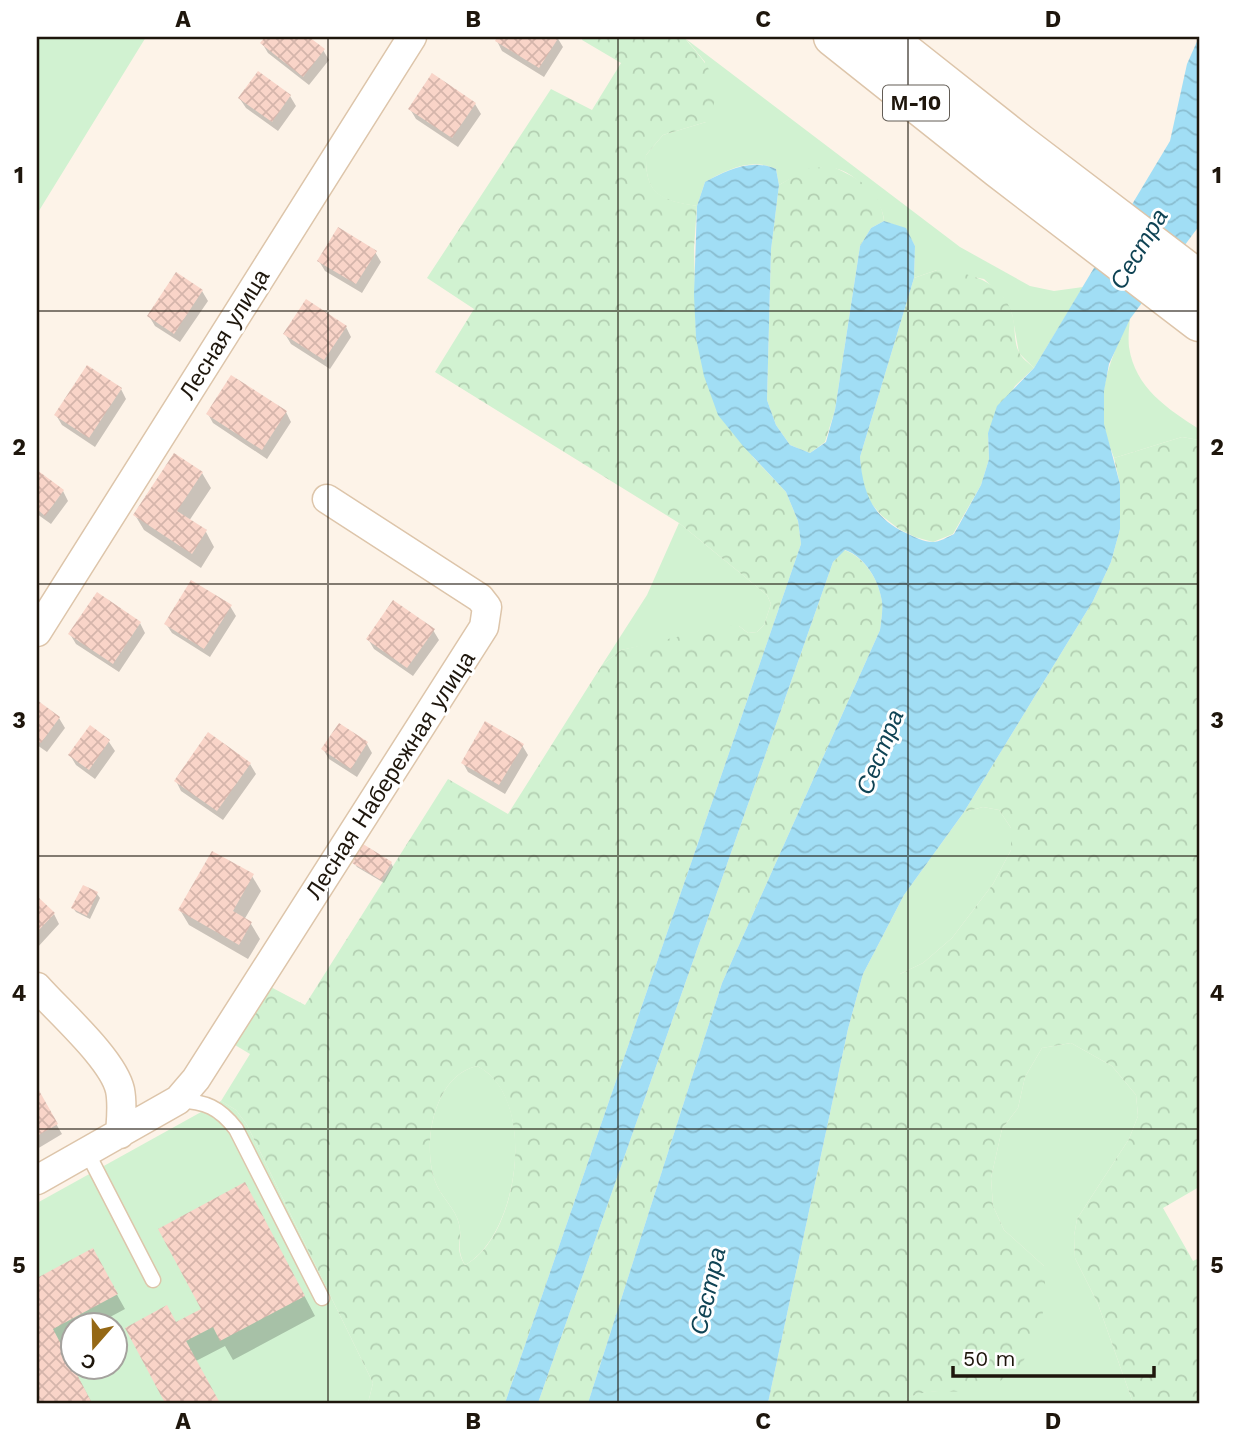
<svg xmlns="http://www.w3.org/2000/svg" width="1236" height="1440" viewBox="0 0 1236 1440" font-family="'Work Sans',sans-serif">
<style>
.green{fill:#d1f2d1;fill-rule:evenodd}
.forest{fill:url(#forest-crowns);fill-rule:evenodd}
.water{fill:url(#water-waves)}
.shadow{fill:#0003}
.building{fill:url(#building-cross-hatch)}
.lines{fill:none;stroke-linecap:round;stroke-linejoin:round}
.service-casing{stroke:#ddc5aa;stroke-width:17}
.minor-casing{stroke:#ddc5aa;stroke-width:31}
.trunk-casing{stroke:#ddc5aa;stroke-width:41}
.service{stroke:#fff;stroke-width:14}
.minor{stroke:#fff;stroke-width:28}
.trunk{stroke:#fff;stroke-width:38}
.grid{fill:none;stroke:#1e160c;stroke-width:2;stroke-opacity:0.55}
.labels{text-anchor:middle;stroke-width:6;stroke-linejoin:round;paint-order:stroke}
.shield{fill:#fff;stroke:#625c55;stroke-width:2}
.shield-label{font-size:21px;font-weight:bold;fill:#1e160c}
.street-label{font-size:23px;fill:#1e160c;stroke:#fff}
.water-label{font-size:24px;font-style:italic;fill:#0f4354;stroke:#fff}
.neatline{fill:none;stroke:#1e160c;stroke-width:2.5}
.grid-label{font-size:23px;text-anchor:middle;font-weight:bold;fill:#1e160c}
</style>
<defs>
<pattern id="forest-crowns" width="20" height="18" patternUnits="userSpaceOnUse" patternTransform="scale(1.75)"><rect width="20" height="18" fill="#d1f2d1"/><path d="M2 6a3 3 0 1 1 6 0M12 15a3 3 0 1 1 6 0" fill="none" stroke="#b3cfb2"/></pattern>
<pattern id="water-waves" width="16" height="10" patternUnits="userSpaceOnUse" patternTransform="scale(1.75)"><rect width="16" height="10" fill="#a1def5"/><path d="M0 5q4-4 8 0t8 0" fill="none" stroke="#8abed1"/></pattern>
<pattern id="building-cross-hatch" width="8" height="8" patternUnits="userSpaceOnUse" patternTransform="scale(1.75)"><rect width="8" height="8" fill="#f9d4c8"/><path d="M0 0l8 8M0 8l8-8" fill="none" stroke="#d5b5ab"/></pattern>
</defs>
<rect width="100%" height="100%" fill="#fdf3e8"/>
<path class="green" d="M37,37H146L37,214Z
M686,39L960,247L1030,286L1054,291L1083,287L1034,368L1019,353L1012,314L1003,297L984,279L937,270L914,278L915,246L906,229L884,221C883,207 876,200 866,189C838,156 812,166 779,185L776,169C751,157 727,170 705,182L697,206C660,200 645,195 646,155L663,135L706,122L705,62Z
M1130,319C1129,328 1128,338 1129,347C1135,388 1168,409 1199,429V440L1182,437L1114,458C1110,447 1106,436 1104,426C1098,388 1113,351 1130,319Z
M679,523L767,595L771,604L764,625L757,632L748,633L739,626L621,650L602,665L647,595Z
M983,807L999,810L1011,828V850L993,884L952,938L923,963L900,974H863L904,895L964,812Z
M1071,1043L1112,1066L1136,1095L1138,1116L1129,1139L1077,1219L1074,1236L1075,1258L1098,1304L1133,1403H901C915,1388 948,1391 968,1391L1044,1266L1004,1230L993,1206L991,1178L1002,1129L1018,1108L1025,1077L1042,1048Z
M477,1066C539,1096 519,1236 465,1265C455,1248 463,1241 459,1224C456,1209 440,1196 435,1181C422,1145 433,1076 477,1066Z
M221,1101L236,1110L247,1125L373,1383L368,1403H37V1203ZM74,1324H116V1366H74Z"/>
<path class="forest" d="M583,37H684C709,68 728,83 706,122L663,135L646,155C645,194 660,200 697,206L694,248L696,338L753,457L786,492L798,521L801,544L505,1403H368L373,1383L247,1125L236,1110L221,1101L250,1054L230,1042L267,985L305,1005L448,779L508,814L602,665L621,650L728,625L739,626L748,633L757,632L764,625L771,604L767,595L679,523L435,372L474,309L427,278L551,89L592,110L621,63L582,40ZM477,1066C538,1096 520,1236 465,1265C454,1248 463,1241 459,1224C456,1209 440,1196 435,1181C422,1145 433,1076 477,1066Z
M831,166C858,178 881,190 884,221L871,228L860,246L835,410L825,442L810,453L790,445L776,425L767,400L771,250L779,185L806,169Z
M937,270C968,272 1002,280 1012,314C1016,326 1013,341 1019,352C1021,358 1029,363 1034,368L1015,386L988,433L989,459L981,485L953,534L933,542L915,537L899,529L882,516L870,502L862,482L860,457L914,278Z
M1182,437L1199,440V1187L1163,1208L1193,1261L1199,1258V1403H1133L1098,1304L1075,1258L1074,1236L1077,1219L1129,1139L1138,1116L1136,1095L1112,1066L1071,1043L1042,1048L1025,1077L1018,1108L1002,1129L991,1178L993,1206L1004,1230L1044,1266C1050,1321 1032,1383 969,1391C948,1393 917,1387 901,1403H768L848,1029L863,974H900L923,963L952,938L993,884L1011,850V828L999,810L983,807L964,812L1093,601L1111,562L1120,529V484L1114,458Z
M844,550C865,557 879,580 882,602C883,611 881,622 880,630L722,983L588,1403H538L833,562Z"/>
<path class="water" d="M1199,37V226L1130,319L1109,364L1104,391V424L1120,484V529L1111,562L1093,601L964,812L904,895L863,974L848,1029L768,1403H588L722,983L880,630C881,622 883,611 882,602C879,580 865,557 845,550L833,562L538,1403H505L801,544L798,521L786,492L743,446L718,415L704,376L696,338L694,295L697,206L705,182C727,170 751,158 776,169L779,185L771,250L767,400L776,425L790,445L810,453L826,442L835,410L860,246L871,228L884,221L906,228L915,246L914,278L860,457C863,493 872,517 906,533C914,537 924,542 933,542C939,542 948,537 954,534L981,485L989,459L988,433L997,406L1034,368L1170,141L1187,64Z"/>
<path class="shadow" d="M267,37H306L323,50L329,60L309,85L268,53L262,43Z
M499,37H557L563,47L544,77L502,51L497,41Z
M258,74L290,96L296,106L278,131L246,108L240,99Z
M475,104L481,114L458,147L416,119L410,109Z
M375,252L381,262L362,293L325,271L319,261Z
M202,291L208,301L180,342L155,326L149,316Z
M346,327L351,337L330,369L291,344L285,334Z
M121,389L126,399L95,447L62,425L56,415Z
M286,412L291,422L267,459L213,423L208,414Z
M37,472L63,491L68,501L51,524L37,514Z
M202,473L211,488L189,521L206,532L214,547L201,568L144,530L135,515Z
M230,606L236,616L210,657L172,633L166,624Z
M140,623L145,633L119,672L76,644L70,634Z
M433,630L439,640L413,676L374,649L368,639Z
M37,702L59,718L65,728L47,752L37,745Z
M90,728L109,742L115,751L95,779L76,765L70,755Z
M367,744L372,753L357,777L329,759L323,749Z
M522,745L528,755L505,794L468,772L463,763Z
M250,764L256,774L223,820L181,791L176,781Z
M354,863H391L393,867L384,883L357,867Z
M252,876L261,891L244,920L251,924L260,939L248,959L189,925L180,910Z
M97,894L100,898L90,919L76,912L73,908Z
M37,898L54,914L59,924L37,948Z
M37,1091L62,1134L37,1149Z
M256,1204L315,1316L233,1360L225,1346L196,1361L219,1403H167L127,1329L176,1324L203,1309Z
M92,1250L125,1309L97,1324H74V1337L60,1344L92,1403H37V1280Z"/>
<path class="building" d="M265,37H309L325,49L303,77L260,43Z
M497,37H559L539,68L495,41Z
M258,71L291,95L272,122L238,98Z
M432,73L476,103L452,138L408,109Z
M338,227L377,251L356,284L317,261Z
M176,272L203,290L174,334L147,316Z
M306,299L347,326L324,360L283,334Z
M87,365L122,388L89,438L54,415Z
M231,375L287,411L262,450L206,414Z
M174,453L203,472L177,511L207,530L192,554L133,515Z
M37,470L64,490L45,516L37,509Z
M191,580L232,605L204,649L164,624Z
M97,592L141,622L113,664L68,634Z
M393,600L435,629L407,668L366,639Z
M37,700L60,717L41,743L37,741Z
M485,721L524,744L499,785L461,763Z
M339,723L368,742L351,769L321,749Z
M90,725L110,740L89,770L68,755Z
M208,732L251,763L217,811L174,781Z
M363,844L392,862L381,880L352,863Z
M212,851L254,874L233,911L252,922L239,945L178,910Z
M83,885L98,892L87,916L71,908Z
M37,896L55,913L37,932Z
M37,1087L58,1124L37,1136Z
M245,1182L305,1296L220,1341L213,1327L186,1341L220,1403H165L125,1328L167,1305L176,1322L201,1309L158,1229Z
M93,1248L118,1294L53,1329L92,1403H37V1278Z"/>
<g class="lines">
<g class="service-casing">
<path id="service" d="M178,1100C206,1102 219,1107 236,1129L322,1298
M87,1152L153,1280"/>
</g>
<g class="minor-casing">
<path id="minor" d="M37,632L412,37
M37,987C59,1012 113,1059 120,1090C123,1105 121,1119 120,1134
M37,1180L178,1100L196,1079L484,627L487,607L480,598L327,499"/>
</g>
<g class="trunk-casing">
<path id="trunk" d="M833,37L999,169L1199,322
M885,37L1019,143L1199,280"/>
</g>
<use href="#service" class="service"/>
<use href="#minor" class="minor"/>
<use href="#trunk" class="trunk"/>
</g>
<path class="grid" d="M328,37V1403M618,37V1403M908,37V1403M37,311H1199M37,584H1199M37,856H1199M37,1129H1199"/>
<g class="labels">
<rect class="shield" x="883" y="85.5" width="66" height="35" rx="5"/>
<g class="shield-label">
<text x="916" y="110">М-10</text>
</g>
<g class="street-label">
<text transform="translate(224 334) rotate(-58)" y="8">Лесная улица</text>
<text transform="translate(390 775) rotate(-57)" y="8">Лесная Набережная улица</text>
</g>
<g class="water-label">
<text transform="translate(1139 249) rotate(-59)" y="8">Сестра</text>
<text transform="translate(880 752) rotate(-68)" y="8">Сестра</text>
<text transform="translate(708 1291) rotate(-77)" y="8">Сестра</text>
</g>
</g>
<rect width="1236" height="1440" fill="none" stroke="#ffffff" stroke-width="77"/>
<g transform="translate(94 1346) rotate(200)"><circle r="33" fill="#ffffff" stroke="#a5a29e" stroke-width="2"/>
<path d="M0-5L12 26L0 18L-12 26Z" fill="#956815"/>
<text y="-10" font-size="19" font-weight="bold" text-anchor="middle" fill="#1e160c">С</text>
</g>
<path d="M953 1366v10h201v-10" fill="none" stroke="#1e160c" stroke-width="3.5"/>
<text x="963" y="1366" font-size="21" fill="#1e160c" stroke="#ffffff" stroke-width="5" paint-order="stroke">50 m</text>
<rect x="38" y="38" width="1160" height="1364" class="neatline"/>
<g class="grid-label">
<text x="183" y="27">A</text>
<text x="473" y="27">B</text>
<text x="763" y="27">C</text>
<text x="1053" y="27">D</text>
<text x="19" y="183">1</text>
<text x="1217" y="183">1</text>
<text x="19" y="455">2</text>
<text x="1217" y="455">2</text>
<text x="19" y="728">3</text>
<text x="1217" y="728">3</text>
<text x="19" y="1001">4</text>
<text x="1217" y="1001">4</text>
<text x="19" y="1273">5</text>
<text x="1217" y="1273">5</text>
<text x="183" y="1429">A</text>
<text x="473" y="1429">B</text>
<text x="763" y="1429">C</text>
<text x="1053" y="1429">D</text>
</g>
</svg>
